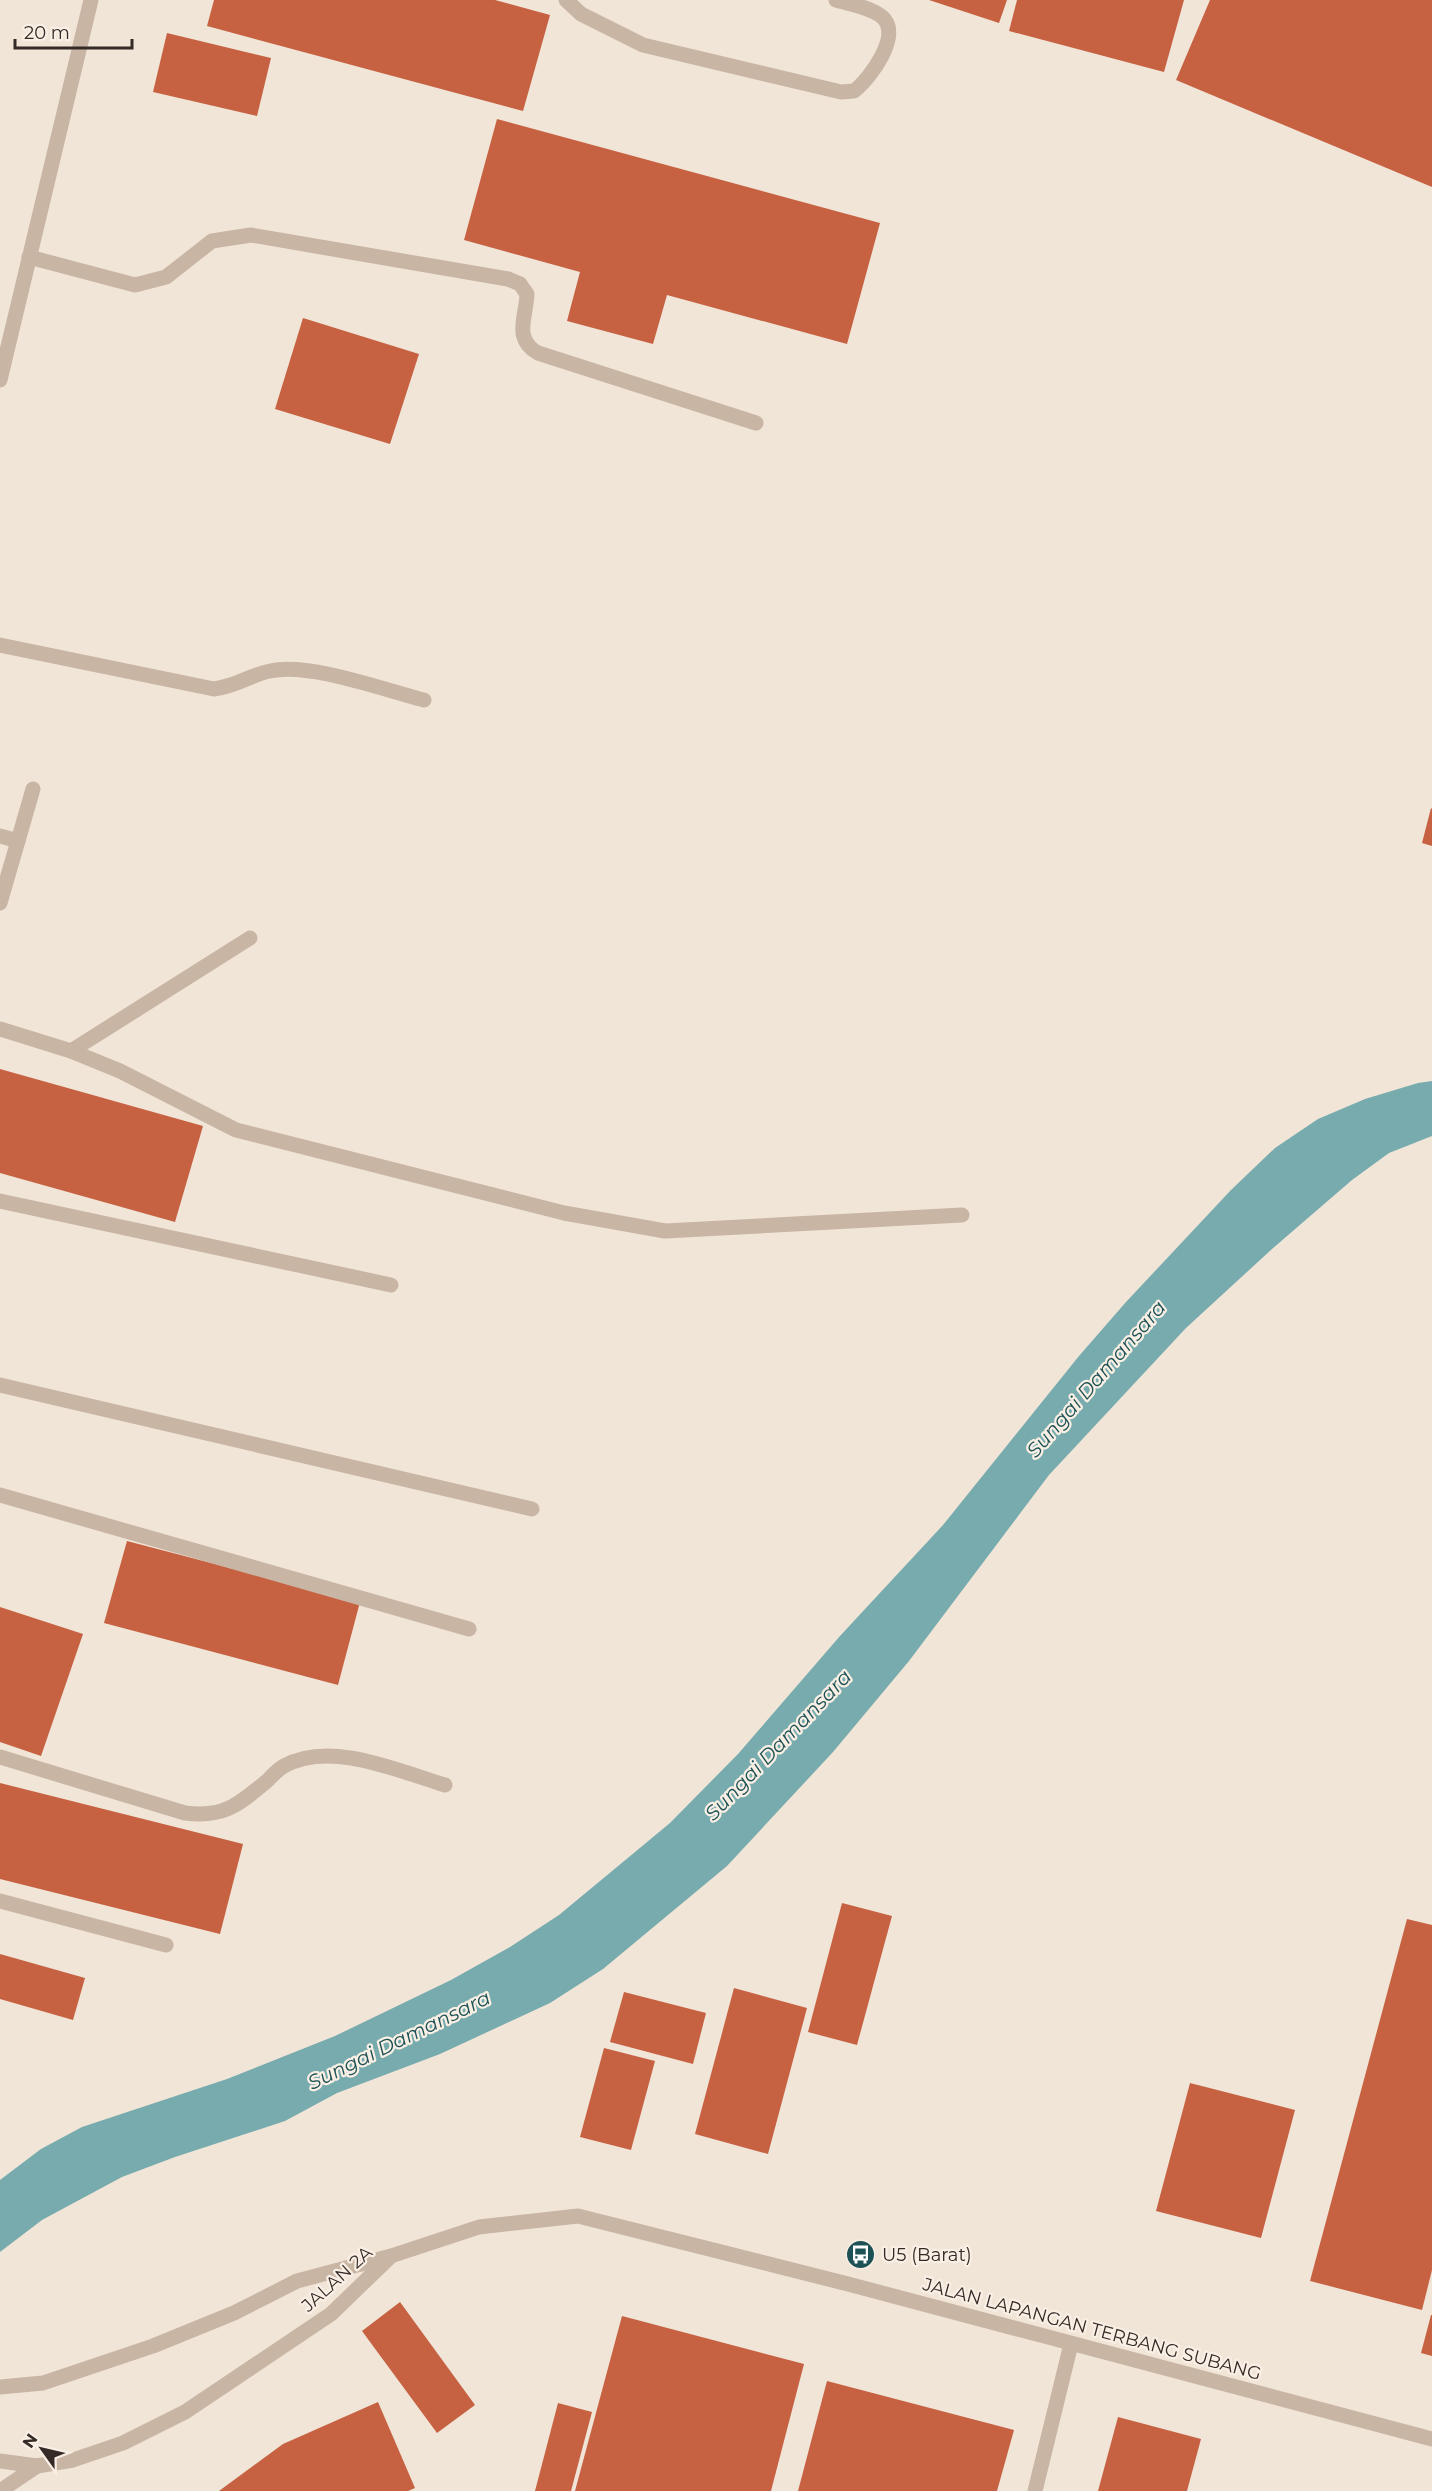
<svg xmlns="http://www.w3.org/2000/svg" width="1432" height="2491" font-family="Montserrat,sans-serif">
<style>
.water{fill:#77abae}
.building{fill:#c66141}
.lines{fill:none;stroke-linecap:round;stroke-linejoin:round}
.service{stroke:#c8b5a4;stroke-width:15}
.minor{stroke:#c8b5a4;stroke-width:15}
.tertiary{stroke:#c8b5a4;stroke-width:15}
.labels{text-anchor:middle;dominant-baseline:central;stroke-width:4.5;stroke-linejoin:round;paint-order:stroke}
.poi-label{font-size:18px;fill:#342a26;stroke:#f9efe4;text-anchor:start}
.street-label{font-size:18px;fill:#342a26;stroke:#f9efe4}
.water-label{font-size:20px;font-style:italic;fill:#1c5155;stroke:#f9efe4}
</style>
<rect width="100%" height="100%" fill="#f1e5d8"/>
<path class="water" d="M 1432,1081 L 1432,1136 L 1389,1153 L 1352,1180 L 1272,1249 L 1186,1328 L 1049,1475 L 909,1661 L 833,1752 L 727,1866 L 603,1969 L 550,2003 L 440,2054 L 337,2093 L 285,2121 L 175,2157 L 122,2177 L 42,2220 L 0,2252 L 0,2180 L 41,2149 L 82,2127 L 227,2079 L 335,2036 L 451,1980 L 510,1947 L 559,1915 L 670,1823 L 738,1754 L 840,1636 L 943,1525 L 1079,1356 L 1126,1302 L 1231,1190 L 1275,1148 L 1318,1119 L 1365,1099 L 1418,1083 Z"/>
<g class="building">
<path d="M 214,0 L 495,0 L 550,15 L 523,111 L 207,26 Z"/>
<path d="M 929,0 L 1007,0 L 999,23 Z"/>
<path d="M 1017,0 L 1184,0 L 1164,72 L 1009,31 Z"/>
<path d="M 1210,0 L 1432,0 L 1432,187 L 1176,80 Z"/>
<path d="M 167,33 L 271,58 L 257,116 L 153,92 Z"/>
<path d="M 497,119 L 880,223 L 847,344 L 667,295 L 653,344 L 567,321 L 580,272 L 464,240 Z"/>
<path d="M 303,318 L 419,354 L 390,444 L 275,409 Z"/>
<path d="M 1431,808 L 1432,809 L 1432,846 L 1422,843 Z"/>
<path d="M 0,1069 L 203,1126 L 175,1222 L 0,1173 Z"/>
<path d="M 127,1541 L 360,1602 L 338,1685 L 104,1623 Z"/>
<path d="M 0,1607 L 83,1634 L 41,1756 L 0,1742 Z"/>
<path d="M 0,1783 L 243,1844 L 220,1934 L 0,1879 Z"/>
<path d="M 842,1903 L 892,1916 L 857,2045 L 808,2032 Z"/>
<path d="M 1407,1919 L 1432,1925 L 1432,2270 L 1422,2310 L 1310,2281 Z"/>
<path d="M 0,1954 L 85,1978 L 73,2020 L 0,1999 Z"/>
<path d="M 734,1988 L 807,2008 L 768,2154 L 695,2134 Z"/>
<path d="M 624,1992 L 706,2013 L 693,2064 L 610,2042 Z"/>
<path d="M 604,2048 L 655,2061 L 631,2150 L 580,2137 Z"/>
<path d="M 1190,2083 L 1295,2110 L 1261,2238 L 1156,2211 Z"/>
<path d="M 400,2302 L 475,2405 L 437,2433 L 362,2331 Z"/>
<path d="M 1431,2315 L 1432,2315 L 1432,2356 L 1421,2353 Z"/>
<path d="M 622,2316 L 804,2364 L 771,2491 L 575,2491 Z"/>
<path d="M 827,2381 L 1014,2430 L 997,2491 L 798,2491 Z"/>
<path d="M 378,2402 L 415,2488 L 408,2491 L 219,2491 L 283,2444 Z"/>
<path d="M 558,2403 L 592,2412 L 571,2491 L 535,2491 Z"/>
<path d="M 1118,2417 L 1201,2439 L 1187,2491 L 1098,2491 Z"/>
</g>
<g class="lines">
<g class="service">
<path d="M 566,0 L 581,14 L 643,45 L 841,92 L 854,91 C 870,79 904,33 881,16 C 869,7 850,4 836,0"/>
<path d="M 29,257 L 135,285 L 166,277 L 212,241 L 251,235 L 508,279 L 520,284 L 527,294 C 526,318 513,339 538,353 L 756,423"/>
<path d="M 0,645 L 214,689 C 237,686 250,675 270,671 C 309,662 384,690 424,700"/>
<path d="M 0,836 L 18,841"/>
<path d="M 0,903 L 33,789"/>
<path d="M 0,1029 L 71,1051 L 120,1071 L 236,1130 L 564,1213 L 665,1231 L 962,1215"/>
<path d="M 71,1051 L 250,938"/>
<path d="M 0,1201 L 391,1285"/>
<path d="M 0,1385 L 532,1509"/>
<path d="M 0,1495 L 469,1629"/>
<path d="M 0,1757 L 185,1813 C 224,1818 238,1805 267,1781 C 272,1776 278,1769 284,1766 C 331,1740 398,1771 445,1785"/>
<path d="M 0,1901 L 166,1945"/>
<path d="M 1035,2491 L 1071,2344"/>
</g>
<path class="minor" d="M 0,2491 L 37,2466"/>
<g class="tertiary">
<path d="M 0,380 L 91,0"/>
<path d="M 0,2387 L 43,2383 L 153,2346 L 234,2313 L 297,2281 L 391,2256 L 479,2227 L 578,2216 L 848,2284 L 1432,2439"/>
<path d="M 0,2461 L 37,2466 L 73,2460 L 123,2443 L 185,2412 L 331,2314 L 389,2258"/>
</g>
</g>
<defs>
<symbol id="bus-disc" viewBox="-11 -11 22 22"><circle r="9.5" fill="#1c5155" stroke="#f9efe4"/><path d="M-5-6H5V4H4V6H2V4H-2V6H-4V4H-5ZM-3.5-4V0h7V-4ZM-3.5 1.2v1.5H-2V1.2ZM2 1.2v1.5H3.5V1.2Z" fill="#fff"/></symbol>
</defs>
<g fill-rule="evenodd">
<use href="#bus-disc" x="844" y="2238" width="33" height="33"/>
</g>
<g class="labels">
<g class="poi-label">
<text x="882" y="2255">U5 (Barat)</text>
</g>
<g class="street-label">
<text transform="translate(337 2279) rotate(-42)">JALAN 2A</text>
<text transform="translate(1092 2329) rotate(15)">JALAN LAPANGAN TERBANG SUBANG</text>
</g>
<g class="water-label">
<text transform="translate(1096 1379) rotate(-49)">Sungai Damansara</text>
<text transform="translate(778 1745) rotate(-46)">Sungai Damansara</text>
<text transform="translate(399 2040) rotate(-26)">Sungai Damansara</text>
</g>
</g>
<g transform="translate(42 2449) rotate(304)" stroke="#f9efe4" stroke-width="4.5" paint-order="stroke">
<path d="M0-4.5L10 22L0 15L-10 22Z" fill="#342a26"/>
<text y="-9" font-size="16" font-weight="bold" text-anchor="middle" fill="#342a26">N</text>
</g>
<path d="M15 39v9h117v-9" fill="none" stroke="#342a26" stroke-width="3"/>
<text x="24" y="39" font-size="18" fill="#342a26" stroke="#f9efe4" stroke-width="4.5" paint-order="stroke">20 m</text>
</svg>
